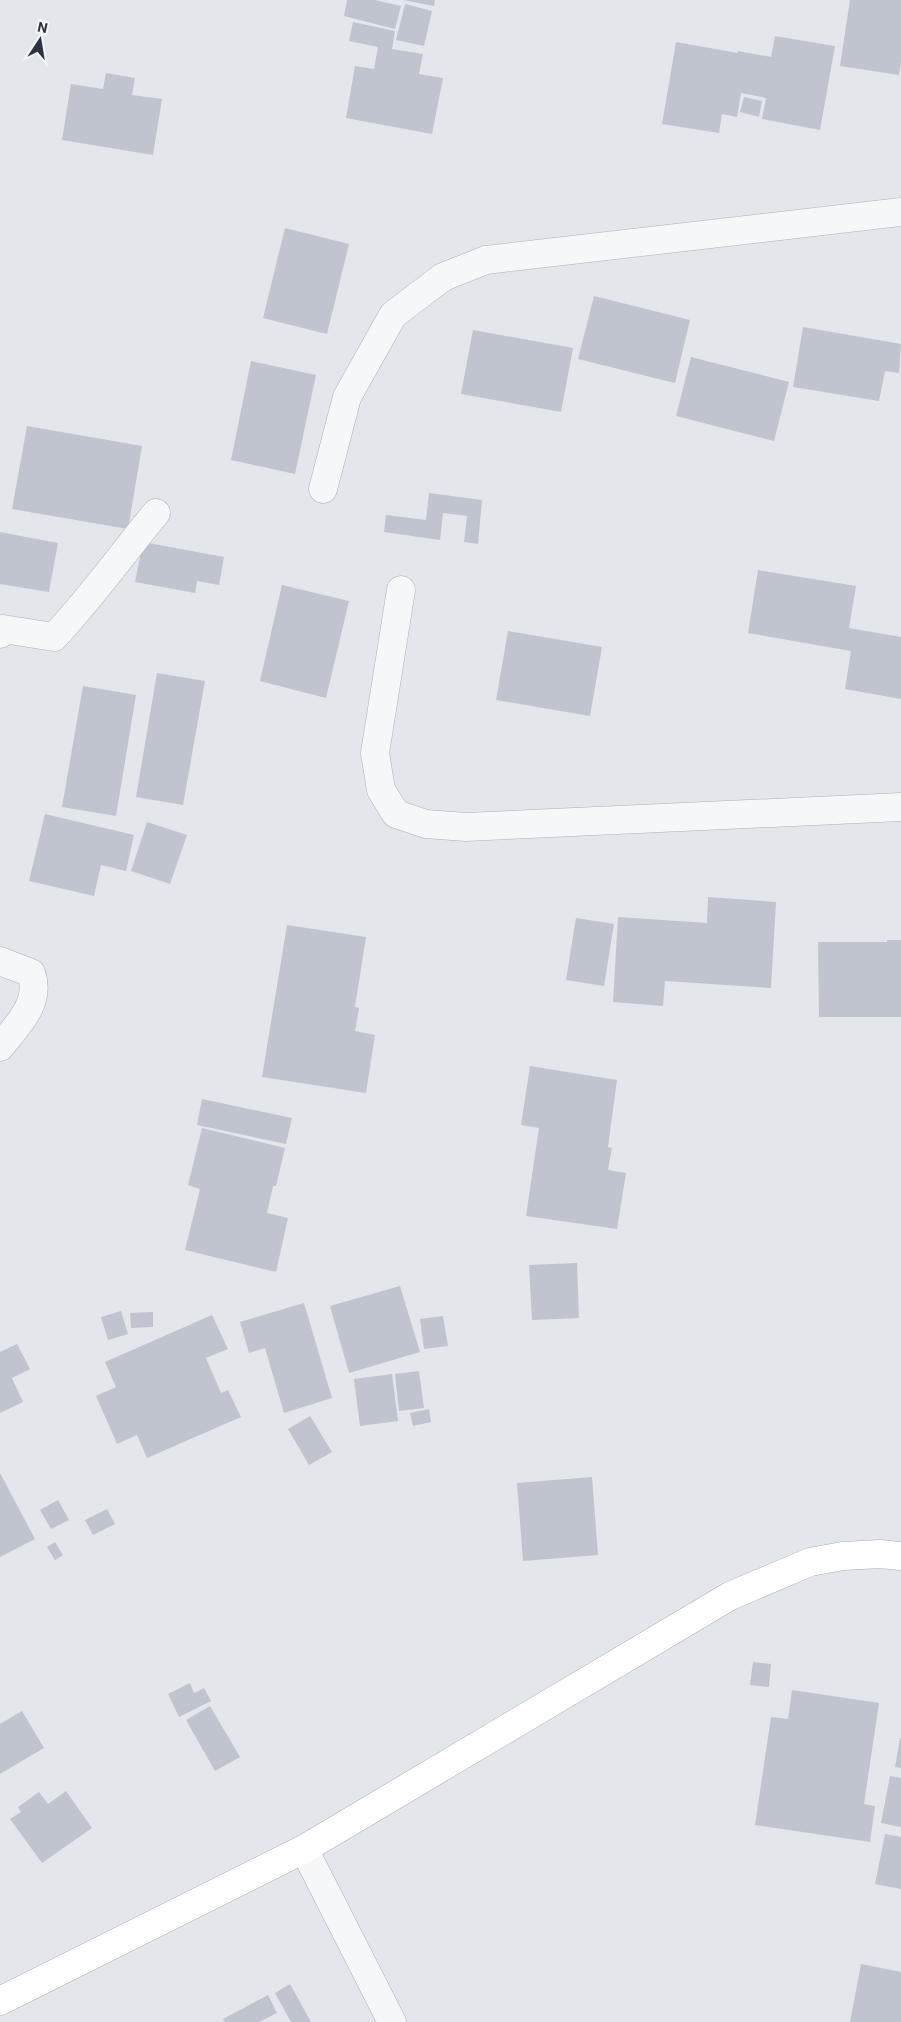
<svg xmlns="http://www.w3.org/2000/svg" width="901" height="2022" font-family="Roboto,sans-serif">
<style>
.building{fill:#c0c4ce}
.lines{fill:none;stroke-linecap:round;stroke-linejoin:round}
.street-casing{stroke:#acb0b9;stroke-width:29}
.secondary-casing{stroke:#acb0b9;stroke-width:29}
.street{stroke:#f6f7f9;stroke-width:28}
.secondary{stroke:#fff;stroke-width:28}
</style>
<rect width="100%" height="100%" fill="#e3e6eb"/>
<g class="building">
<path d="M 347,0 L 375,0 L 401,6 L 395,29 L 344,16 Z"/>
<path d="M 403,0 L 435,0 L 434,6 Z"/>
<path d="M 850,0 L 901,0 L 901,62 L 899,75 L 840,66 Z"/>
<path d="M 405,4 L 432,11 L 424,46 L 396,40 Z"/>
<path d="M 353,22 L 395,31 L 392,49 L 423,54 L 419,74 L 443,78 L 432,134 L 346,118 L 355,66 L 374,69 L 378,47 L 349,41 Z"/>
<path d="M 775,36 L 835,46 L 820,130 L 762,119 L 766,98 L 741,93 L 737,117 L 722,114 L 719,133 L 662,124 L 676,42 L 738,53 L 738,51 L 771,57 Z"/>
<path d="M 106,73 L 135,78 L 132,95 L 162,99 L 153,155 L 62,140 L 71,84 L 103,89 Z"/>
<path d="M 744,97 L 762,101 L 759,117 L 740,112 Z"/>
<path d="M 285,228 L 349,244 L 327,334 L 263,318 Z"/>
<path d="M 594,296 L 690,320 L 675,383 L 578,359 Z"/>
<path d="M 803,327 L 901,344 L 899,373 L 885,371 L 879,401 L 793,387 Z"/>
<path d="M 473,330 L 573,348 L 561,412 L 461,394 Z"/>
<path d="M 691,357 L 789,382 L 774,441 L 676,416 Z"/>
<path d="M 251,361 L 316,375 L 295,474 L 231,460 Z"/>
<path d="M 27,426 L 142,446 L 128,529 L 12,509 Z"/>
<path d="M 429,493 L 482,500 L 478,544 L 464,542 L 467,516 L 443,513 L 440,540 L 384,532 L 386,515 L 426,520 Z"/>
<path d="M 0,532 L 58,543 L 49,592 L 0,584 Z"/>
<path d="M 143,542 L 224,557 L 219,585 L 197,581 L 195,593 L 135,582 Z"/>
<path d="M 758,570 L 856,586 L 849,628 L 901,637 L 901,699 L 845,689 L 851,651 L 748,633 Z"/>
<path d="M 282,585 L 349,601 L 326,698 L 260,681 Z"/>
<path d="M 508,631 L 602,647 L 590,716 L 496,700 Z"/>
<path d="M 157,673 L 205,681 L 183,805 L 136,797 Z"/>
<path d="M 83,686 L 136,695 L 116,816 L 62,807 Z"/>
<path d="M 45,814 L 134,835 L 126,871 L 101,865 L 94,896 L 29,881 Z"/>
<path d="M 147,822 L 187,835 L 170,884 L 131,871 Z"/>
<path d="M 708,897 L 776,902 L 771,988 L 665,981 L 663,1006 L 613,1002 L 618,917 L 707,923 Z"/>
<path d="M 576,918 L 614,924 L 604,986 L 566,980 Z"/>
<path d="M 287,925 L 366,937 L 355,1007 L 359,1008 L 355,1031 L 375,1035 L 366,1093 L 262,1077 Z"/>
<path d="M 887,940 L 901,940 L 901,1017 L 819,1017 L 818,942 L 887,942 Z"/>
<path d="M 530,1066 L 617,1080 L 608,1147 L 612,1148 L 608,1170 L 626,1173 L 617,1229 L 526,1216 L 539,1128 L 521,1125 Z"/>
<path d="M 202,1099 L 292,1118 L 286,1144 L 197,1125 Z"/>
<path d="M 202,1128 L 285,1148 L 276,1186 L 273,1186 L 267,1213 L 288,1218 L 276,1272 L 185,1250 L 200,1189 L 188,1185 Z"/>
<path d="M 577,1263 L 579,1318 L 532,1320 L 529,1265 Z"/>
<path d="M 400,1286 L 420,1352 L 349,1373 L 330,1306 Z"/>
<path d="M 304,1303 L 332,1398 L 284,1413 L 265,1348 L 249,1353 L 240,1322 Z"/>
<path d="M 121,1311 L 128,1334 L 108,1340 L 101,1317 Z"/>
<path d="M 153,1312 L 153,1327 L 131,1328 L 130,1313 Z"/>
<path d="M 212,1315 L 228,1349 L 206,1358 L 221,1393 L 228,1390 L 241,1417 L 147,1458 L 137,1435 L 117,1444 L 96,1396 L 116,1387 L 105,1362 Z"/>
<path d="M 443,1316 L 448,1346 L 424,1349 L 420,1319 Z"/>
<path d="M 17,1344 L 30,1369 L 12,1378 L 23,1402 L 0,1413 L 0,1352 Z"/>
<path d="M 419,1371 L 424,1408 L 399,1411 L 395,1374 Z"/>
<path d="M 392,1374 L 398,1421 L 360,1426 L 354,1379 Z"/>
<path d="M 429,1409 L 431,1422 L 413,1426 L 410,1413 Z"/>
<path d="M 310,1416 L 332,1452 L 309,1465 L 288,1429 Z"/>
<path d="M 0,1473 L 35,1539 L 0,1557 Z"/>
<path d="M 592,1477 L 598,1555 L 523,1561 L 517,1483 Z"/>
<path d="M 58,1500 L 69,1520 L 51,1529 L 40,1510 Z"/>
<path d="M 107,1509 L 115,1524 L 93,1535 L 85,1520 Z"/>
<path d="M 55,1542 L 63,1555 L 55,1560 L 47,1547 Z"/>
<path d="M 753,1662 L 771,1664 L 769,1687 L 750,1685 Z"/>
<path d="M 190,1683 L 194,1693 L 204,1688 L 211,1701 L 179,1717 L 168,1694 Z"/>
<path d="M 792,1690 L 879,1703 L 864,1804 L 875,1806 L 870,1842 L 755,1825 L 771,1717 L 788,1719 Z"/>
<path d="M 210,1706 L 240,1757 L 215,1771 L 186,1720 Z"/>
<path d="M 22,1711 L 44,1748 L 0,1774 L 0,1724 Z"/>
<path d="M 900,1738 L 901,1738 L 901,1768 L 895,1767 Z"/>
<path d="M 890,1776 L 901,1778 L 901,1827 L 881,1823 Z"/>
<path d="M 66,1791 L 92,1828 L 42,1863 L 10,1819 L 21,1812 L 18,1807 L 39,1792 L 48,1804 Z"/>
<path d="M 885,1834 L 901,1837 L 901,1889 L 875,1884 Z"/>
<path d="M 861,1964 L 901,1972 L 901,2022 L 850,2022 Z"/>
<path d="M 290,1984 L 311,2022 L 291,2022 L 275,1993 Z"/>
<path d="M 268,1995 L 277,2013 L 259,2022 L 225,2022 L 223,2019 Z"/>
</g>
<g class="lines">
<defs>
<g id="street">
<path d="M 323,489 L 347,397 L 393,315 L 443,277 L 486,260 L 901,212"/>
<path d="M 401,590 L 375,753 L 381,790 L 396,814 L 426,824 L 466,827 L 901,807"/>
<path d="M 0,634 L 3,629 L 54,637 C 91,598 122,554 156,513"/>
<path d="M 0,961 L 31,973 C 42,1002 17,1026 0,1047"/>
<path d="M 304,1849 L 392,2022"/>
</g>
<path id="secondary" d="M 0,2001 L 304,1849 L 730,1596 L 810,1562 L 843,1556 L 880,1554 L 901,1556"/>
</defs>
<use href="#street" class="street-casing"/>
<use href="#secondary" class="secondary-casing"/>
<use href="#street" class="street"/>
<use href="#secondary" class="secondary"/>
</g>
<g transform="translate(40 40) rotate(12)" stroke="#f3f5f8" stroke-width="4" paint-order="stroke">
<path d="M0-4L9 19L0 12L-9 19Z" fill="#2b3243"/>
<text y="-8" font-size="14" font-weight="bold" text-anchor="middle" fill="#2b3243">N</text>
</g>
</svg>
